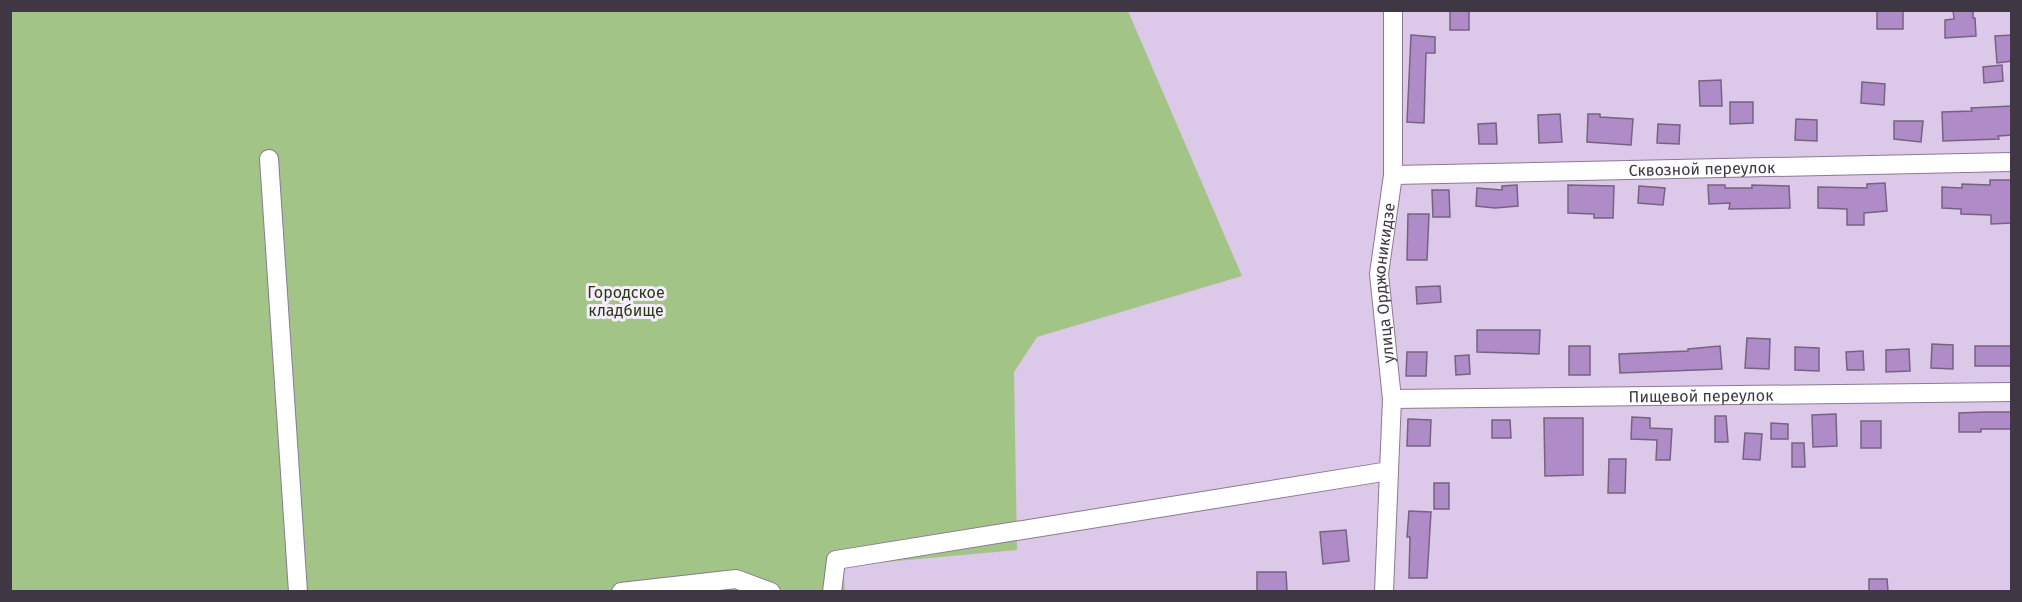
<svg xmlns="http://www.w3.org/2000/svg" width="2022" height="602" font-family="'Fira Sans',sans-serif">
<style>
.green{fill:#a3c487}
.building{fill:#af8cc7;stroke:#756381;stroke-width:1.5}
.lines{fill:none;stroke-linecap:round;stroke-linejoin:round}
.minor-casing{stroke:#8b7998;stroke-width:20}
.minor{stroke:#fff;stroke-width:18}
.labels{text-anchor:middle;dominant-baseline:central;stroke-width:6;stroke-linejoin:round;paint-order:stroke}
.street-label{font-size:16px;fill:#3f3744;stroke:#f7edfe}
.park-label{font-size:16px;fill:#273c10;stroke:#f7edfe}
</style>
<rect width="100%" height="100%" fill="#dcc8e9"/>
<path class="green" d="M 10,11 L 1128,11 L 1242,276 L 1037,337 L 1014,372 L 1017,550 L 843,566 L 845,592 L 11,591 Z"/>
<g class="building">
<rect x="1450" y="10" width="19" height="20"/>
<rect x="1877" y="10" width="26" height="19"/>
<path d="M 1953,10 L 1973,10 L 1973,18 L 1975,18 L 1976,36 L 1945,38 L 1945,20 L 1954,19 Z"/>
<path d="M 1411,35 L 1435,37 L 1435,53 L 1426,53 L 1424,123 L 1407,122 Z"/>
<path d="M 2012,35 L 2012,61 L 1997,63 L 1995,36 Z"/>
<path d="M 2002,65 L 2003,81 L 1984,83 L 1983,67 Z"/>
<path d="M 1721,80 L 1722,106 L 1700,106 L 1699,81 Z"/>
<path d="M 1862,82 L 1885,84 L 1884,105 L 1861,103 Z"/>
<path d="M 1730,102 L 1753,102 L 1753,123 L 1730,124 Z"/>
<path d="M 2012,106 L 2012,135 L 1998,136 L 1999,139 L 1943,141 L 1942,112 L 1972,111 L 1971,108 Z"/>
<path d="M 1560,114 L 1562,142 L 1539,143 L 1538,115 Z"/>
<path d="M 1588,114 L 1600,114 L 1600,117 L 1633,119 L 1631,145 L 1587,142 Z"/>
<path d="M 1796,119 L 1817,120 L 1817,141 L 1795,140 Z"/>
<path d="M 1894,121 L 1923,121 L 1921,142 L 1894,139 Z"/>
<path d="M 1496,123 L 1497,144 L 1479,144 L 1478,124 Z"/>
<path d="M 1658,124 L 1680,125 L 1679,144 L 1657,143 Z"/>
<path d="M 1990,180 L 2012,180 L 2012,223 L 1991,224 L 1991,215 L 1961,214 L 1961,209 L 1942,208 L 1942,187 L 1962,188 L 1962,184 L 1990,185 Z"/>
<path d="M 1885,183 L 1887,211 L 1864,213 L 1864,225 L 1847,225 L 1847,209 L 1818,208 L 1818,187 L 1867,188 L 1867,184 Z"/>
<path d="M 1517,185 L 1518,206 L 1495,208 L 1476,206 L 1477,188 L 1502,190 L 1502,186 Z"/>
<path d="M 1568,185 L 1614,186 L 1613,218 L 1594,218 L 1594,214 L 1568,213 Z"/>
<path d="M 1708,185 L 1725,185 L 1725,188 L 1752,188 L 1752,185 L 1789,186 L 1790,208 L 1729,209 L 1730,203 L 1709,204 Z"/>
<path d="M 1639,186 L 1665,188 L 1663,205 L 1638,203 Z"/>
<path d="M 1432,190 L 1449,190 L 1450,217 L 1433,217 Z"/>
<path d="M 1408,214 L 1429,214 L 1427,260 L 1407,260 Z"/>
<path d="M 1440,286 L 1441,302 L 1417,304 L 1416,287 Z"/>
<path d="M 1477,330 L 1540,330 L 1539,354 L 1477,352 Z"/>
<path d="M 1747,338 L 1770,339 L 1769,369 L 1745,368 Z"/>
<path d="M 1932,344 L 1953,345 L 1953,369 L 1931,368 Z"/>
<rect x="1569" y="346" width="21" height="29"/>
<path d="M 1720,346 L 1722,369 L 1620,373 L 1619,354 L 1688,351 L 1688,349 Z"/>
<rect x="1975" y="346" width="37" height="20"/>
<path d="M 1795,347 L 1819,348 L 1819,371 L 1795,370 Z"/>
<path d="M 1909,349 L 1910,371 L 1886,372 L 1886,350 Z"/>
<path d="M 1863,351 L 1864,370 L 1847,370 L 1846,352 Z"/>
<path d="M 1407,352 L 1427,352 L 1426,376 L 1406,376 Z"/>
<path d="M 1469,355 L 1470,374 L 1456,375 L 1455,356 Z"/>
<path d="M 1985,412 L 2012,412 L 2012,429 L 1981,429 L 1981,432 L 1959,432 L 1959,413 Z"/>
<path d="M 1836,414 L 1837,446 L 1813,447 L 1812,415 Z"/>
<path d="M 1715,416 L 1726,416 L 1728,442 L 1715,442 Z"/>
<path d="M 1632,417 L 1650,418 L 1650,428 L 1672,429 L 1670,460 L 1656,460 L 1657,440 L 1631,439 Z"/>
<path d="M 1544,418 L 1583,418 L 1583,475 L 1545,476 Z"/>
<path d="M 1408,419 L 1431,420 L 1430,446 L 1407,446 Z"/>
<path d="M 1492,420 L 1510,420 L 1511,438 L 1492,438 Z"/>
<rect x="1861" y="421" width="20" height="27"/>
<path d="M 1771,423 L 1788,424 L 1788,439 L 1771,439 Z"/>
<path d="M 1745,433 L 1762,434 L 1760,460 L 1743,459 Z"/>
<path d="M 1792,443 L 1804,443 L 1805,467 L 1792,467 Z"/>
<path d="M 1609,459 L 1626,459 L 1625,493 L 1608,493 Z"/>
<rect x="1434" y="483" width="15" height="26"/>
<path d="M 1409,511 L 1431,512 L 1427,578 L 1409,578 L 1410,537 L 1407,537 Z"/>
<path d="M 1346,530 L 1349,561 L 1323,564 L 1320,532 Z"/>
<path d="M 1257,572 L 1286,572 L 1287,591 L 1257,591 Z"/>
<path d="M 1869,579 L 1887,579 L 1888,591 L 1869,591 Z"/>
</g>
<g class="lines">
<defs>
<g id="minor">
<path d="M 269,159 L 298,592"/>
<path id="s1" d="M 1393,175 L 2012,162"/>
<path id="s2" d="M 1392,399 L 2012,392"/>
<path d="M 621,592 L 736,579 L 771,592"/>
<path d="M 832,592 L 836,560 L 1389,471"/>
<path id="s3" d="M 1384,592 L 1392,399 L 1379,274 L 1393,175 L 1393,10"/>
</g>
</defs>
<use href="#minor" class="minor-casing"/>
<use href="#minor" class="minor"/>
</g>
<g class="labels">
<g class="street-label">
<text stroke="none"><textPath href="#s1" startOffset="309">Сквозной переулок</textPath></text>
<text stroke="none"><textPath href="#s3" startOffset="310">улица Орджоникидзе</textPath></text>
<text stroke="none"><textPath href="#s2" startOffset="309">Пищевой переулок</textPath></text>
</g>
<g class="park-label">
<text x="626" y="292">Городское<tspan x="626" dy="18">кладбище</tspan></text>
</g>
</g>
<rect width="2022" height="602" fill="none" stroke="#3f3744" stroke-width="24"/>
</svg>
